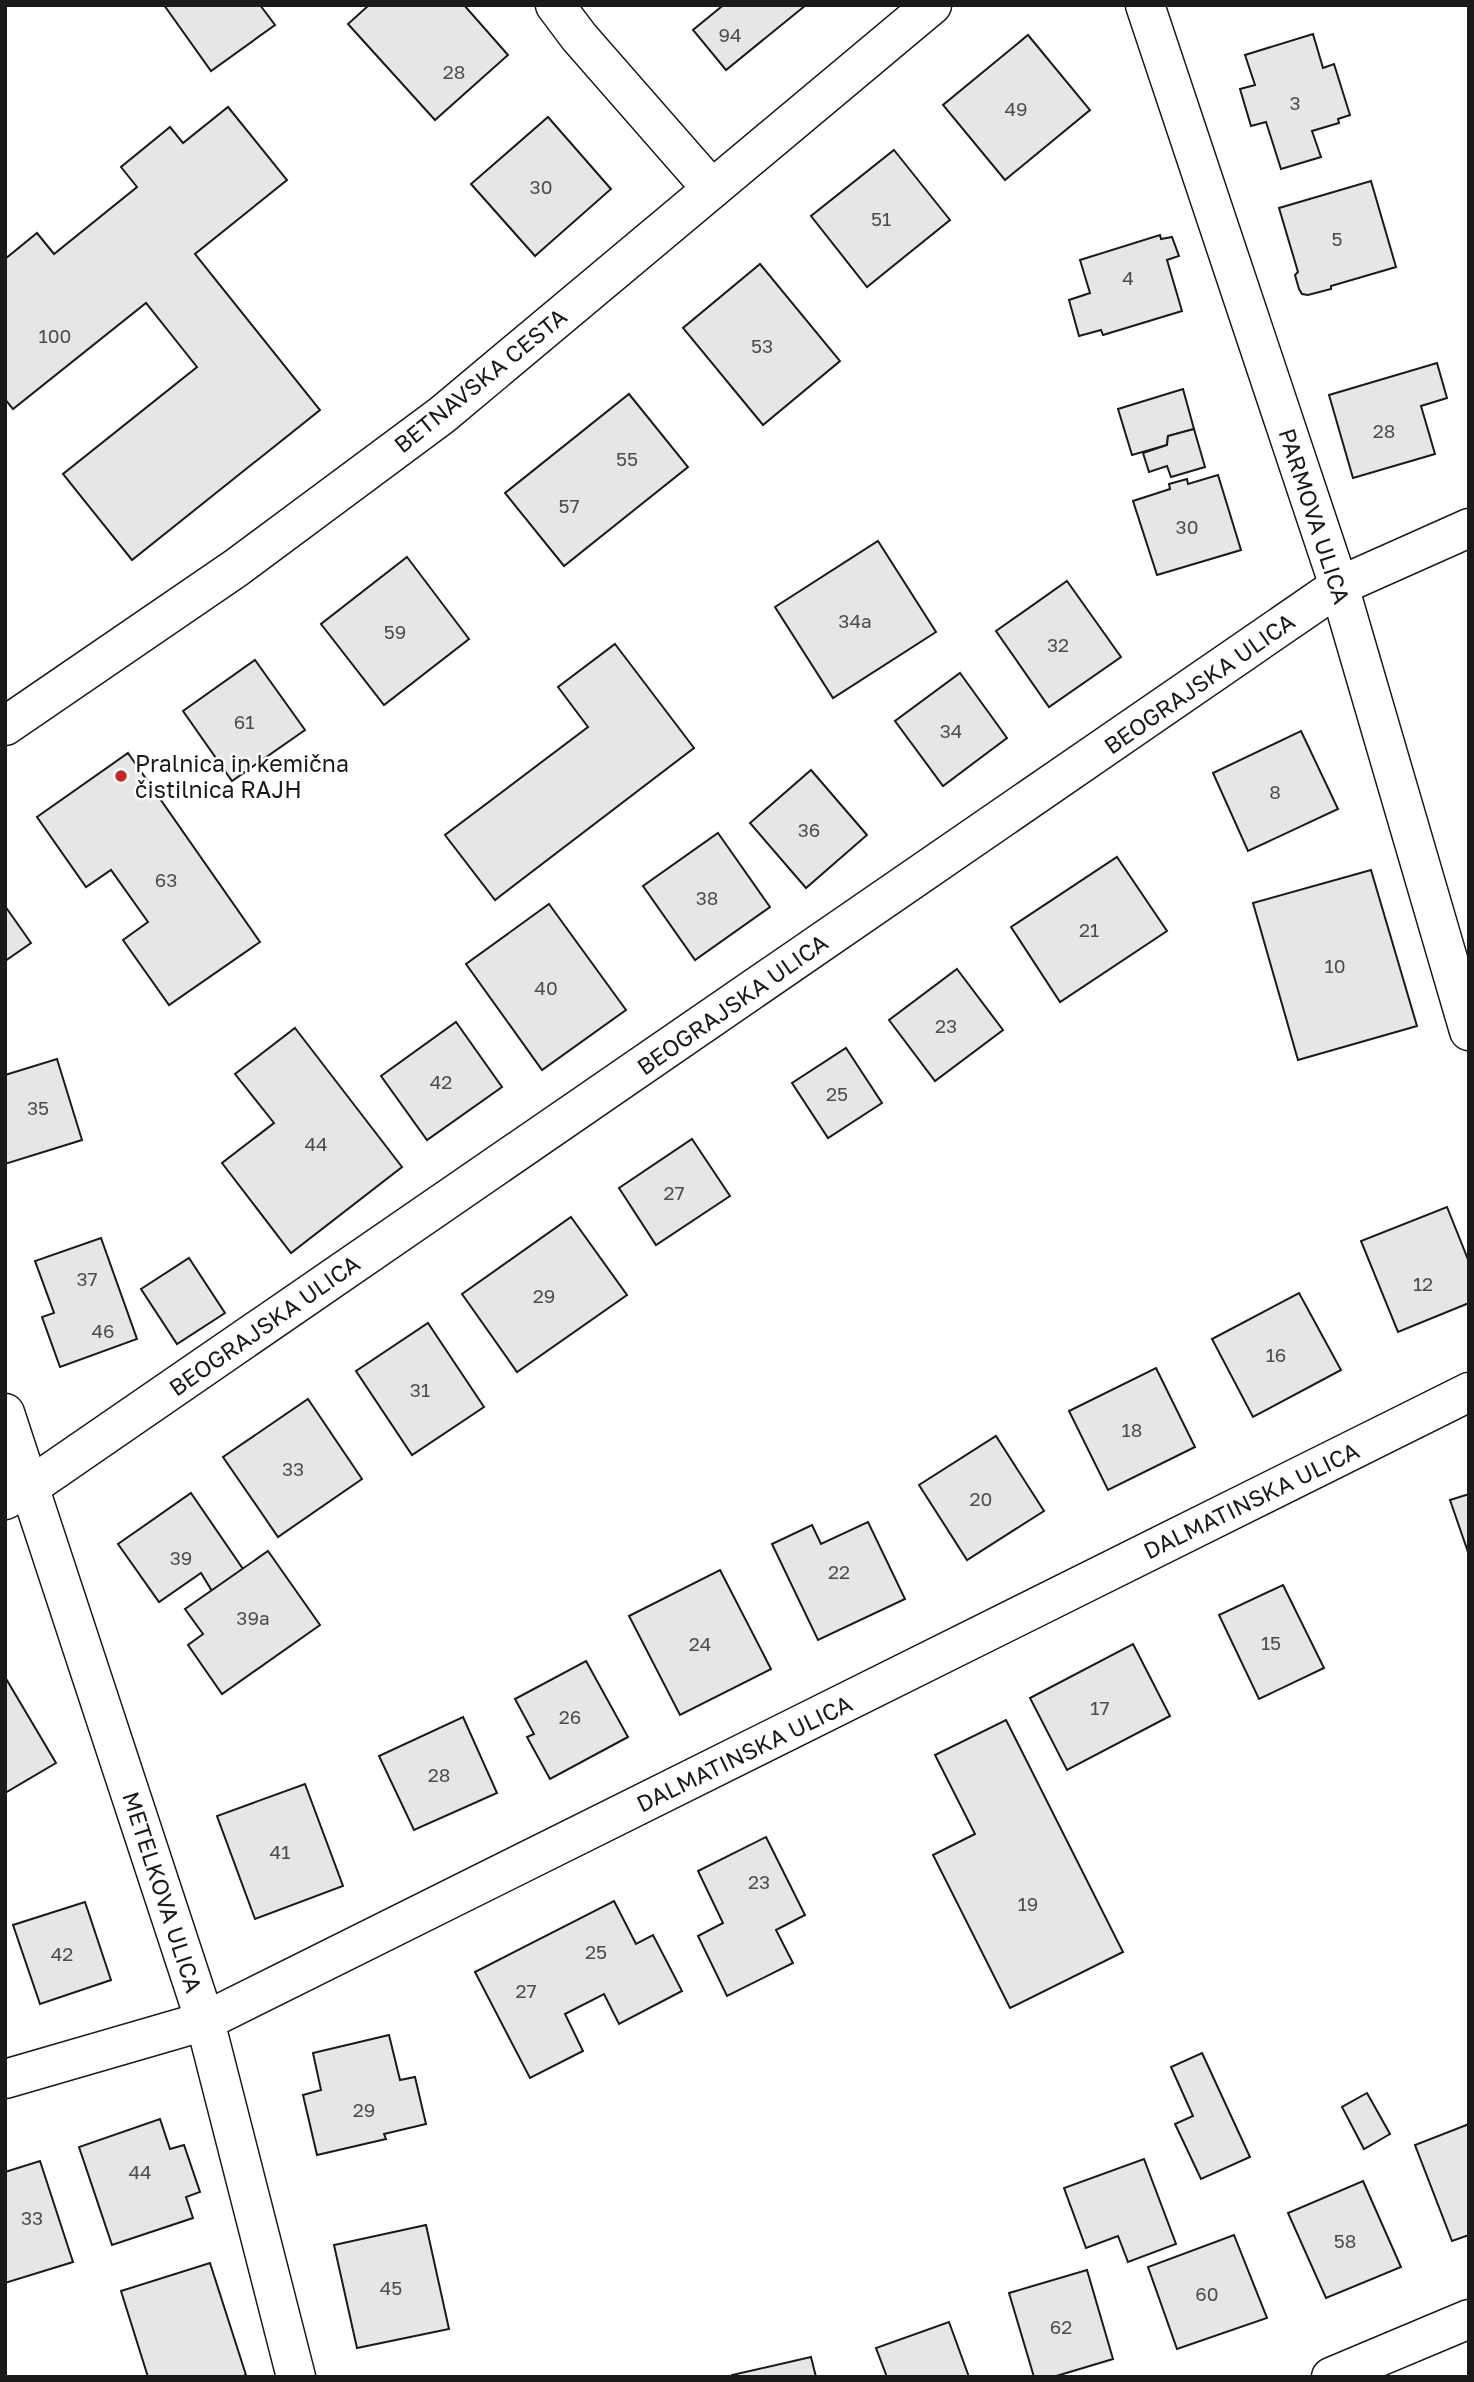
<svg xmlns="http://www.w3.org/2000/svg" width="1474" height="2382" font-family="'Golos Text',sans-serif">
<style>
.building{fill:#e6e6e6;stroke:#1a1a1a;stroke-width:2}
.lines{fill:none;stroke-linecap:round;stroke-linejoin:round}
.minor-casing{stroke:#1a1a1a;stroke-width:41}
.tertiary-casing{stroke:#1a1a1a;stroke-width:41}
.minor{stroke:#fff;stroke-width:38}
.tertiary{stroke:#fff;stroke-width:38}
.poi-dot{fill:#c62828;stroke:#fff;stroke-width:2.5}
.labels{text-anchor:middle;dominant-baseline:central;stroke-width:5;stroke-linejoin:round;paint-order:stroke}
.number-label{font-size:19px;fill:#4d4d4d}
.street-label{font-size:23px;fill:#1a1a1a;stroke:#fff}
.poi-label{font-size:23px;fill:#1a1a1a;stroke:#fff;text-anchor:start}
</style>
<rect width="100%" height="100%" fill="#fff"/>
<g class="building">
<path d="M 164,5 L 260,5 L 275,25 L 211,71 Z"/>
<path d="M 369,5 L 464,5 L 508,55 L 435,120 L 348,24 Z"/>
<path d="M 720,5 L 806,5 L 726,70 L 693,30 L 721,7 Z"/>
<path d="M 1313,34 L 1323,68 L 1334,64 L 1350,115 L 1338,119 L 1339,123 L 1312,131 L 1321,157 L 1281,169 L 1266,122 L 1251,126 L 1240,89 L 1255,85 L 1245,55 Z"/>
<path d="M 1028,35 L 1090,110 L 1005,180 L 943,105 Z"/>
<path d="M 228,107 L 287,180 L 195,254 L 320,410 L 132,560 L 63,474 L 197,367 L 146,303 L 13,409 L 5,399 L 5,259 L 37,233 L 54,254 L 137,187 L 121,167 L 170,127 L 183,143 Z"/>
<path d="M 548,117 L 611,189 L 535,256 L 471,184 Z"/>
<path d="M 894,150 L 950,220 L 867,287 L 811,216 Z"/>
<path d="M 1371,181 L 1396,267 L 1331,286 L 1331,289 L 1308,295 L 1302,294 L 1299,289 L 1295,275 L 1298,272 L 1279,208 Z"/>
<path d="M 1160,235 L 1161,239 L 1172,237 L 1179,256 L 1167,260 L 1182,311 L 1103,335 L 1101,330 L 1079,336 L 1069,300 L 1090,293 L 1080,260 Z"/>
<path d="M 760,264 L 840,361 L 763,425 L 683,328 Z"/>
<path d="M 1437,363 L 1447,398 L 1421,406 L 1435,454 L 1353,478 L 1329,395 Z"/>
<path d="M 1183,389 L 1194,429 L 1168,436 L 1167,445 L 1132,455 L 1118,409 Z"/>
<path d="M 629,394 L 688,467 L 564,566 L 505,493 Z"/>
<path d="M 1194,429 L 1205,467 L 1171,477 L 1167,466 L 1149,472 L 1143,453 L 1167,445 L 1168,436 Z"/>
<path d="M 1218,475 L 1241,550 L 1157,575 L 1133,501 L 1170,489 L 1169,484 L 1187,479 L 1188,484 Z"/>
<path d="M 878,541 L 936,632 L 833,698 L 775,607 Z"/>
<path d="M 407,557 L 469,639 L 384,705 L 321,624 Z"/>
<path d="M 1067,581 L 1121,657 L 1049,707 L 996,631 Z"/>
<path d="M 615,644 L 694,748 L 495,900 L 445,835 L 588,727 L 558,687 Z"/>
<path d="M 255,660 L 305,730 L 232,781 L 183,711 Z"/>
<path d="M 960,673 L 1007,738 L 943,786 L 895,721 Z"/>
<path d="M 1301,731 L 1338,809 L 1248,851 L 1213,773 Z"/>
<path d="M 128,753 L 260,942 L 169,1005 L 123,940 L 148,922 L 111,870 L 86,887 L 37,817 Z"/>
<path d="M 811,770 L 867,835 L 806,888 L 750,823 Z"/>
<path d="M 718,833 L 770,907 L 695,960 L 643,886 Z"/>
<path d="M 1117,857 L 1167,931 L 1060,1002 L 1011,927 Z"/>
<path d="M 1371,870 L 1417,1026 L 1298,1060 L 1253,903 Z"/>
<path d="M 549,904 L 626,1010 L 542,1070 L 466,964 Z"/>
<path d="M 5,906 L 31,943 L 5,961 Z"/>
<path d="M 957,969 L 1003,1030 L 935,1081 L 889,1020 Z"/>
<path d="M 456,1022 L 502,1087 L 427,1140 L 381,1076 Z"/>
<path d="M 295,1028 L 402,1167 L 291,1253 L 222,1163 L 274,1123 L 235,1074 Z"/>
<path d="M 846,1048 L 882,1103 L 828,1138 L 792,1083 Z"/>
<path d="M 57,1059 L 82,1140 L 5,1164 L 5,1075 Z"/>
<path d="M 692,1139 L 730,1196 L 656,1245 L 619,1188 Z"/>
<path d="M 1447,1207 L 1469,1262 L 1469,1303 L 1398,1332 L 1361,1241 Z"/>
<path d="M 571,1217 L 627,1295 L 517,1372 L 462,1294 Z"/>
<path d="M 101,1238 L 137,1339 L 60,1367 L 42,1317 L 54,1313 L 35,1261 Z"/>
<path d="M 189,1258 L 225,1313 L 177,1344 L 141,1289 Z"/>
<path d="M 1299,1293 L 1341,1370 L 1253,1417 L 1212,1339 Z"/>
<path d="M 428,1323 L 484,1407 L 412,1455 L 356,1371 Z"/>
<path d="M 1156,1368 L 1195,1447 L 1108,1490 L 1069,1411 Z"/>
<path d="M 308,1399 L 362,1479 L 278,1537 L 223,1457 Z"/>
<path d="M 996,1436 L 1044,1511 L 967,1560 L 919,1485 Z"/>
<path d="M 191,1493 L 243,1569 L 212,1591 L 201,1573 L 159,1602 L 118,1544 Z"/>
<path d="M 1469,1494 L 1469,1555 L 1450,1500 Z"/>
<path d="M 868,1522 L 905,1599 L 818,1640 L 772,1544 L 812,1525 L 821,1544 Z"/>
<path d="M 268,1551 L 320,1625 L 222,1694 L 188,1645 L 203,1634 L 185,1609 Z"/>
<path d="M 720,1570 L 771,1669 L 680,1715 L 629,1616 Z"/>
<path d="M 1283,1585 L 1324,1668 L 1259,1699 L 1219,1615 Z"/>
<path d="M 1133,1644 L 1170,1716 L 1067,1770 L 1030,1698 Z"/>
<path d="M 586,1661 L 628,1737 L 550,1779 L 527,1737 L 534,1734 L 515,1699 Z"/>
<path d="M 5,1677 L 56,1763 L 5,1793 Z"/>
<path d="M 463,1717 L 497,1793 L 414,1830 L 379,1756 Z"/>
<path d="M 1006,1720 L 1123,1952 L 1010,2008 L 933,1855 L 975,1834 L 935,1755 Z"/>
<path d="M 305,1784 L 343,1886 L 255,1919 L 217,1816 Z"/>
<path d="M 766,1837 L 805,1915 L 776,1930 L 793,1963 L 727,1996 L 698,1936 L 723,1923 L 698,1871 Z"/>
<path d="M 614,1901 L 636,1944 L 653,1935 L 682,1991 L 619,2024 L 604,1994 L 565,2014 L 583,2051 L 530,2078 L 475,1972 Z"/>
<path d="M 85,1902 L 111,1980 L 40,2004 L 13,1925 Z"/>
<path d="M 389,2035 L 400,2080 L 415,2077 L 426,2124 L 384,2134 L 386,2139 L 317,2155 L 303,2095 L 321,2090 L 313,2053 Z"/>
<path d="M 1202,2053 L 1250,2157 L 1201,2179 L 1175,2124 L 1193,2116 L 1171,2067 Z"/>
<path d="M 1367,2093 L 1390,2134 L 1364,2149 L 1342,2107 Z"/>
<path d="M 160,2119 L 170,2149 L 184,2145 L 200,2192 L 186,2197 L 193,2218 L 112,2245 L 79,2147 Z"/>
<path d="M 1469,2124 L 1469,2235 L 1452,2241 L 1415,2145 Z"/>
<path d="M 1144,2159 L 1176,2244 L 1128,2262 L 1118,2236 L 1086,2248 L 1064,2188 Z"/>
<path d="M 40,2161 L 73,2262 L 5,2283 L 5,2172 Z"/>
<path d="M 1363,2181 L 1401,2267 L 1326,2298 L 1288,2213 Z"/>
<path d="M 426,2225 L 449,2329 L 357,2348 L 334,2245 Z"/>
<path d="M 1234,2235 L 1267,2318 L 1177,2349 L 1148,2267 Z"/>
<path d="M 210,2263 L 246,2375 L 240,2377 L 148,2377 L 121,2291 Z"/>
<path d="M 1087,2270 L 1113,2359 L 1053,2377 L 1034,2377 L 1009,2293 Z"/>
<path d="M 949,2322 L 969,2377 L 887,2377 L 876,2348 Z"/>
<path d="M 811,2357 L 816,2377 L 732,2377 L 732,2375 Z"/>
</g>
<g class="lines">
<defs>
<g id="minor">
<path d="M 555,5 L 579,37 L 712,189"/>
<path d="M 1145,5 L 1339,586 L 1469,1031"/>
<path d="M 5,1413 L 205,2021 L 296,2377"/>
<path d="M 5,1500 L 31,1486 L 1339,586 L 1469,528"/>
<path d="M 5,2079 L 205,2021 L 1469,1392"/>
</g>
<g id="tertiary">
<path d="M 5,726 L 236,568 L 442,415 L 932,5"/>
<path d="M 1331,2377 L 1469,2319"/>
</g>
</defs>
<use href="#minor" class="minor-casing"/>
<use href="#tertiary" class="tertiary-casing"/>
<use href="#minor" class="minor"/>
<use href="#tertiary" class="tertiary"/>
</g>
<circle class="poi-dot" cx="121" cy="776" r="7"/>
<g class="labels">
<g class="number-label">
<text x="730" y="34">94</text>
<text x="454" y="71">28</text>
<text x="1295" y="102">3</text>
<text x="1016" y="108">49</text>
<text x="541" y="186">30</text>
<text x="881" y="218">51</text>
<text x="1337" y="238">5</text>
<text x="1128" y="277">4</text>
<text x="55" y="335">100</text>
<text x="762" y="345">53</text>
<text x="1384" y="430">28</text>
<text x="627" y="458">55</text>
<text x="569" y="505">57</text>
<text x="1187" y="526">30</text>
<text x="855" y="620">34a</text>
<text x="395" y="631">59</text>
<text x="1058" y="644">32</text>
<text x="244" y="721">61</text>
<text x="951" y="730">34</text>
<text x="1275" y="791">8</text>
<text x="809" y="829">36</text>
<text x="166" y="879">63</text>
<text x="707" y="897">38</text>
<text x="1089" y="929">21</text>
<text x="1335" y="965">10</text>
<text x="546" y="987">40</text>
<text x="946" y="1025">23</text>
<text x="441" y="1081">42</text>
<text x="837" y="1093">25</text>
<text x="38" y="1107">35</text>
<text x="316" y="1143">44</text>
<text x="674" y="1192">27</text>
<text x="87" y="1278">37</text>
<text x="1423" y="1283">12</text>
<text x="544" y="1295">29</text>
<text x="103" y="1330">46</text>
<text x="1276" y="1354">16</text>
<text x="420" y="1389">31</text>
<text x="1132" y="1429">18</text>
<text x="293" y="1468">33</text>
<text x="981" y="1498">20</text>
<text x="181" y="1557">39</text>
<text x="839" y="1571">22</text>
<text x="253" y="1617">39a</text>
<text x="1271" y="1642">15</text>
<text x="700" y="1643">24</text>
<text x="1100" y="1707">17</text>
<text x="570" y="1716">26</text>
<text x="439" y="1774">28</text>
<text x="280" y="1851">41</text>
<text x="759" y="1881">23</text>
<text x="1028" y="1903">19</text>
<text x="596" y="1951">25</text>
<text x="62" y="1953">42</text>
<text x="526" y="1990">27</text>
<text x="364" y="2109">29</text>
<text x="140" y="2171">44</text>
<text x="32" y="2217">33</text>
<text x="1345" y="2240">58</text>
<text x="391" y="2287">45</text>
<text x="1207" y="2293">60</text>
<text x="1061" y="2326">62</text>
</g>
<g class="street-label">
<text transform="translate(480 380) rotate(-39)">BETNAVSKA CESTA</text>
<text transform="translate(1315 516) rotate(72)">PARMOVA ULICA</text>
<text transform="translate(1199 683) rotate(-35)">BEOGRAJSKA ULICA</text>
<text transform="translate(732 1004) rotate(-35)">BEOGRAJSKA ULICA</text>
<text transform="translate(264 1325) rotate(-35)">BEOGRAJSKA ULICA</text>
<text transform="translate(1251 1500) rotate(-26)">DALMATINSKA ULICA</text>
<text transform="translate(744 1753) rotate(-26)">DALMATINSKA ULICA</text>
<text transform="translate(163 1892) rotate(72)">METELKOVA ULICA</text>
</g>
<g class="poi-label">
<text x="135" y="763">Pralnica in kemična<tspan x="135" dy="26">čistilnica RAJH</tspan></text>
</g>
</g>
<rect width="1474" height="2382" fill="none" stroke="#1a1a1a" stroke-width="14"/>
</svg>
